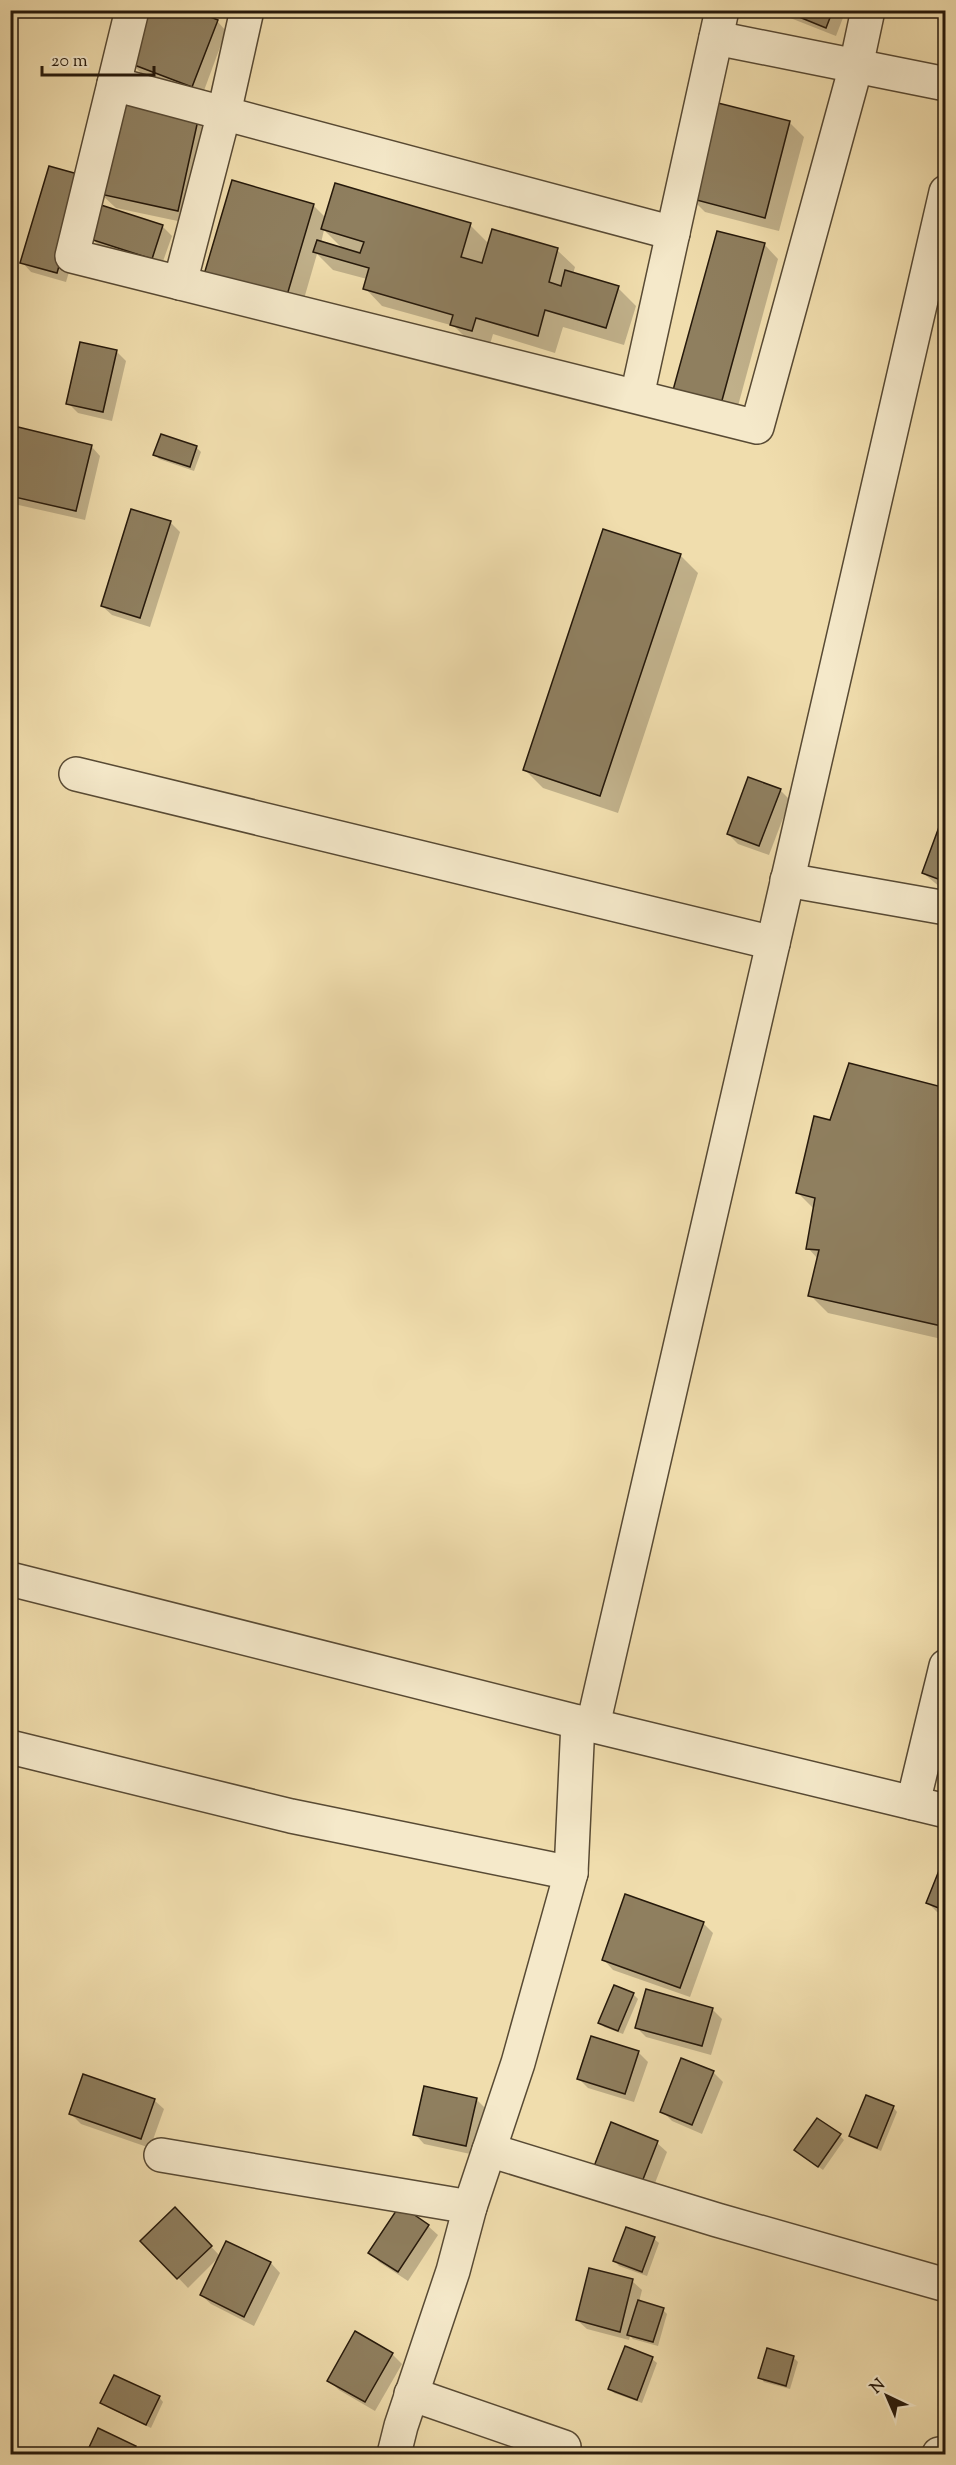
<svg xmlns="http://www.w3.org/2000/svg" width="956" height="2465" font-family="'Sorts Mill Goudy',serif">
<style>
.shadow{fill:#0003;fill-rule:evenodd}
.building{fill:#8f7f5f;stroke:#26190b;stroke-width:1.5}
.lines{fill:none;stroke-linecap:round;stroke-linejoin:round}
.minor-casing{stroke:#584a34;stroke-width:36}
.minor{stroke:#f5e9ca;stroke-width:33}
</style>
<rect width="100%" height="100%" fill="#f0ddad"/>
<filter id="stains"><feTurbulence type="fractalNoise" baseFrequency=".00333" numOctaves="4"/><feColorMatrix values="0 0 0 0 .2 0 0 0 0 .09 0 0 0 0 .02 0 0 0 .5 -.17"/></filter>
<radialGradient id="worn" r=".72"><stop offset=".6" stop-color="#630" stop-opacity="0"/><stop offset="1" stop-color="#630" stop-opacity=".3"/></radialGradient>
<g class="shadow">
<path d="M 770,10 L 846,10 L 836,36 Z"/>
<path d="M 217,21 L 226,31 L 202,96 L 141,73 L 131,63 Z"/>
<path d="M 715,104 L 790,123 L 804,137 L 779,231 L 705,212 L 691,198 Z"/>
<path d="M 198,121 L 212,135 L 192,224 L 116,208 L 101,194 Z"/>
<path d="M 94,187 L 66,282 L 31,272 L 22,262 Z"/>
<path d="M 314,206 L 326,218 L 470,225 L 489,244 L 557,250 L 575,267 L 573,274 L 618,288 L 636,306 L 624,345 L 563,327 L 555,353 L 493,334 L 489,348 L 470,342 L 454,326 L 382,306 L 365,288 L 367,279 L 333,270 L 317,254 L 299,316 L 218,292 ZM 324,230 L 343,249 L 321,243 Z"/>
<path d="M 162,226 L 172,236 L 161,267 L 102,248 L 92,239 Z"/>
<path d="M 764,244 L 778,259 L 732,428 L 686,415 Z"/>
<path d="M 116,351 L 126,361 L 112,421 L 78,413 L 68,403 Z"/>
<path d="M 91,446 L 100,456 L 85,520 L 14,504 L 10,501 L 10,465 Z"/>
<path d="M 196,447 L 201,452 L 194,471 L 159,459 L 155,454 Z"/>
<path d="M 170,522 L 180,532 L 150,627 L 112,615 L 102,606 Z"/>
<path d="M 680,555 L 698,573 L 618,813 L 543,788 L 525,770 Z"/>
<path d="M 780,790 L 790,800 L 769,855 L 738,844 L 728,834 Z"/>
<path d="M 946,812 L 946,892 L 923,873 Z"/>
<path d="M 946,1089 L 946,1340 L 828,1313 L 810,1295 L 818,1259 L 808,1248 L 815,1210 L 798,1193 L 831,1122 Z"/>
<path d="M 946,1860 L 946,1915 L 937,1912 L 928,1903 Z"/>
<path d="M 703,1923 L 713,1933 L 690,1997 L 613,1970 L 604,1960 Z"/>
<path d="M 633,1994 L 638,1999 L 623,2034 L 604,2027 L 600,2022 Z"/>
<path d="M 712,2009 L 722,2019 L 711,2055 L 646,2037 L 636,2027 Z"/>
<path d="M 638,2052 L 648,2062 L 634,2102 L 588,2088 L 579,2079 Z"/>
<path d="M 713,2072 L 723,2082 L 702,2134 L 672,2121 L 662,2111 Z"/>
<path d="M 476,2099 L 486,2109 L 475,2155 L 424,2144 L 415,2134 Z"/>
<path d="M 154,2100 L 164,2109 L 150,2148 L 81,2124 L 71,2114 Z"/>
<path d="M 893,2107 L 897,2112 L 881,2151 L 855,2140 L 851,2136 Z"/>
<path d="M 840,2136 L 844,2140 L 823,2170 L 801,2154 Z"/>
<path d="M 657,2143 L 667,2152 L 650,2196 L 595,2168 Z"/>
<path d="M 175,2209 L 220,2256 L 227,2243 L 271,2263 L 280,2273 L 254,2326 L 211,2304 L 201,2295 L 219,2257 L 188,2288 L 143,2241 Z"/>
<path d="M 428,2226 L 438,2235 L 408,2281 L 379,2262 L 370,2252 Z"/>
<path d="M 654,2239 L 659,2243 L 647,2276 L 619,2266 L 615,2261 Z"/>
<path d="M 632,2281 L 642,2290 L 639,2302 L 663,2310 L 667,2314 L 658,2346 L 633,2339 L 630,2336 L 629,2340 L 587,2329 L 577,2320 Z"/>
<path d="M 392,2354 L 402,2364 L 375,2411 L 339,2390 L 329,2381 Z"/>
<path d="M 793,2357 L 798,2362 L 790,2389 L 764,2382 L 760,2377 Z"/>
<path d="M 652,2359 L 657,2363 L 642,2403 L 614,2393 L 610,2388 Z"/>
<path d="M 159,2397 L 163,2402 L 151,2428 L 107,2407 L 102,2403 Z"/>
<path d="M 99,2430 L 136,2448 L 142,2454 L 87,2454 Z"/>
</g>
<g class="building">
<path d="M 150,10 L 193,10 L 218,20 L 192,87 L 129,63 Z"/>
<path d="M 782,10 L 833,10 L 826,28 Z"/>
<path d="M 714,102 L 790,121 L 765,218 L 689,198 Z"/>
<path d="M 119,103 L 198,120 L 178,211 L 100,194 Z"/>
<path d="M 49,166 L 85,176 L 57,273 L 20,263 Z"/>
<path d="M 232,180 L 314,204 L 285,302 L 203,278 Z"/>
<path d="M 335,183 L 471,223 L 461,257 L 482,263 L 492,229 L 558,248 L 549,282 L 561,286 L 565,270 L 619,286 L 606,328 L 545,310 L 538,336 L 476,318 L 472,331 L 450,325 L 453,315 L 363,289 L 369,268 L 313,252 L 317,240 L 360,253 L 364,242 L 321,229 Z"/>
<path d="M 101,205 L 163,225 L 152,259 L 90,239 Z"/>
<path d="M 717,231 L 765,243 L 718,415 L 670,401 Z"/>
<path d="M 80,342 L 117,350 L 103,412 L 66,404 Z"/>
<path d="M 18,427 L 92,445 L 76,511 L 10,496 L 10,459 Z"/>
<path d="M 161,434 L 197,446 L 190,467 L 153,455 Z"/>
<path d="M 131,509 L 171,521 L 140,618 L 101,606 Z"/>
<path d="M 603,529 L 681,554 L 600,796 L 523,770 Z"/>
<path d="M 748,777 L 781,789 L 759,846 L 727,834 Z"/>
<path d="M 946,808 L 946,882 L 922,873 Z"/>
<path d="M 849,1063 L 946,1088 L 946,1327 L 808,1296 L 819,1250 L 806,1249 L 815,1198 L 796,1193 L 814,1116 L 830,1120 Z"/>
<path d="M 944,1858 L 946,1859 L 946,1911 L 926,1903 Z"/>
<path d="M 625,1894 L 704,1922 L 680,1988 L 602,1960 Z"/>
<path d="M 614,1985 L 634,1993 L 618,2031 L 598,2023 Z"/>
<path d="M 646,1989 L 713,2008 L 702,2046 L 635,2028 Z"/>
<path d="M 591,2036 L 639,2051 L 625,2094 L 577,2079 Z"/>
<path d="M 681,2058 L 714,2071 L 692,2125 L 660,2112 Z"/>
<path d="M 83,2074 L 155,2099 L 141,2139 L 69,2114 Z"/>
<path d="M 424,2086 L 477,2098 L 466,2146 L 413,2135 Z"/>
<path d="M 866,2095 L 894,2106 L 877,2148 L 849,2136 Z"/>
<path d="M 817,2118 L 841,2134 L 818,2167 L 794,2150 Z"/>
<path d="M 611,2122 L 658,2141 L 640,2187 L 593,2169 Z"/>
<path d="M 400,2205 L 429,2225 L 398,2272 L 368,2253 Z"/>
<path d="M 175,2207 L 212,2246 L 177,2279 L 140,2241 Z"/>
<path d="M 626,2227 L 655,2237 L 642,2272 L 613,2261 Z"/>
<path d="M 226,2241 L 271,2262 L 244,2317 L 200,2295 Z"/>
<path d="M 589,2268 L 633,2279 L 620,2332 L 576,2320 Z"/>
<path d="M 638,2300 L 664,2308 L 653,2342 L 627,2335 Z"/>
<path d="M 355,2331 L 393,2353 L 365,2402 L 327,2381 Z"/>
<path d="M 625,2346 L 653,2357 L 637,2400 L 608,2389 Z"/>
<path d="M 767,2348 L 794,2356 L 786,2386 L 758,2378 Z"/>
<path d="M 114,2375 L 160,2396 L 146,2425 L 100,2403 Z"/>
<path d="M 98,2428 L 136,2446 L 132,2454 L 86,2454 Z"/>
</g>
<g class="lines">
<defs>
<g id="minor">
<path d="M 132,10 L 72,256 L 757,427 L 856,66 L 868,10"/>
<path d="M 716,38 L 946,84"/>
<path d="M 114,84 L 673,233"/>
<path d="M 180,283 L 224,113 L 247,10"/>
<path d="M 637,396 L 722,10"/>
<path d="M 76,774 L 773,943"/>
<path d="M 787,880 L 946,908"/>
<path d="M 10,1579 L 578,1722 L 946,1811"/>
<path d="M 593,1725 L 946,192"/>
<path d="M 10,1747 L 291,1816 L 571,1873"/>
<path d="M 913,1803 L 946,1666"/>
<path d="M 489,2150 L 717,2220 L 946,2285"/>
<path d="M 161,2155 L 470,2207"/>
<path d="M 411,2394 L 564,2447"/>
<path d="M 394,2454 L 401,2426 L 453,2271 L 470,2207 L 518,2063 L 571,1873 L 578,1722"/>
<path d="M 939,2454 L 946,2453"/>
</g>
</defs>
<use href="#minor" class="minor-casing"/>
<use href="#minor" class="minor"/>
</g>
<rect width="956" height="2465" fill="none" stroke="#f0ddad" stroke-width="36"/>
<rect x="12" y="12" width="932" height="2441" fill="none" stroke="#26190b" stroke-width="3"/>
<rect x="18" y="18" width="920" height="2429" fill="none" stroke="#26190b" stroke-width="1.5"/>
<g transform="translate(887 2396) rotate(316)" stroke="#f5e9ca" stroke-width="4.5" paint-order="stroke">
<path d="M0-4.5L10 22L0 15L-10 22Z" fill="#26190b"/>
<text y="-9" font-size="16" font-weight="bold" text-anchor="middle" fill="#26190b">N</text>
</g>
<path d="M42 66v9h112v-9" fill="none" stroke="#26190b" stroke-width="3"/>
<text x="51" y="66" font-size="18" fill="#26190b" stroke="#f5e9ca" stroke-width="4.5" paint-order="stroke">20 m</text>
<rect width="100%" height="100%" filter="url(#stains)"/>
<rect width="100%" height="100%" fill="url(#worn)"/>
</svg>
